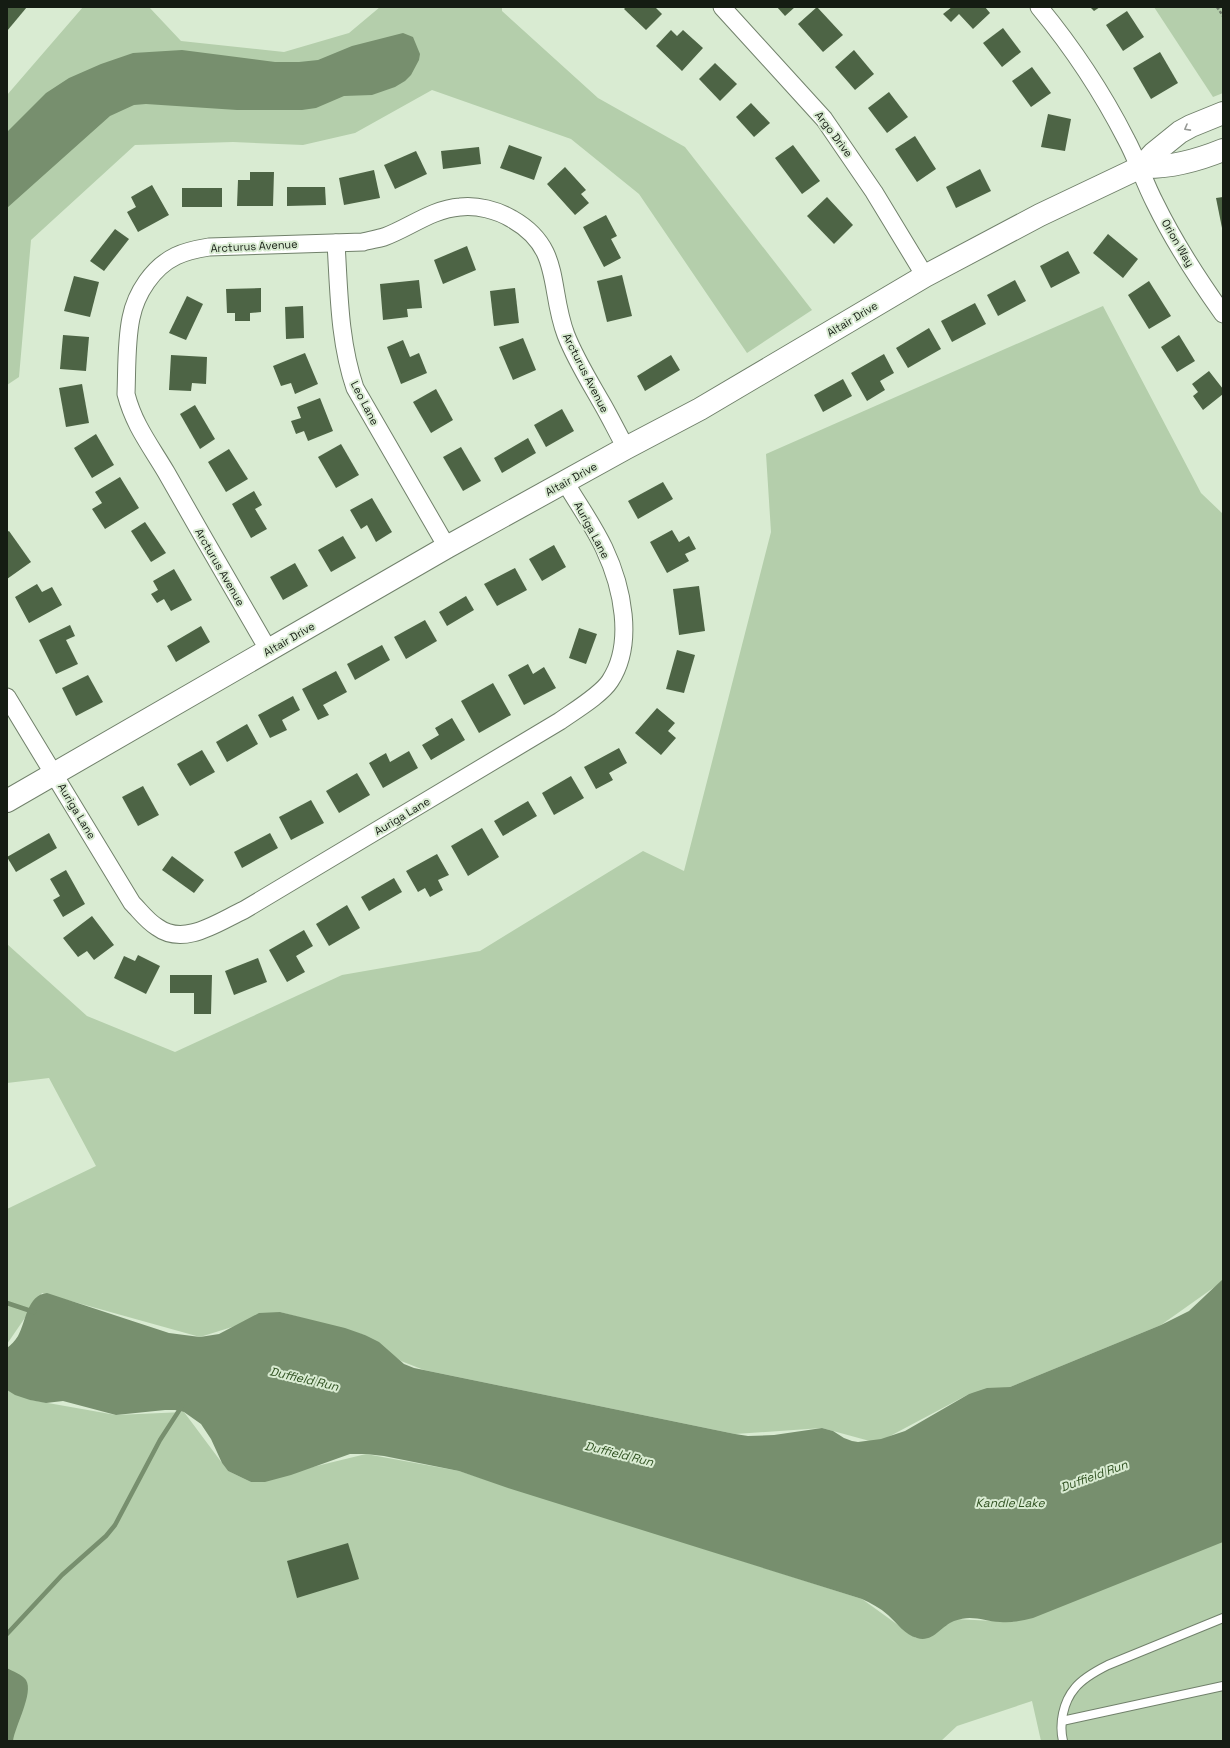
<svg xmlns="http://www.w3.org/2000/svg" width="1230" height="1748" font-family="'Space Grotesk',sans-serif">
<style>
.green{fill:#b4ceab}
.water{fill:#778f6e}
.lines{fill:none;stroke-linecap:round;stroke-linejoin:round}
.stream{stroke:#778f6e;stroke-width:4.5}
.building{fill:#4d6445}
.lane-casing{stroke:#71816b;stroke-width:10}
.street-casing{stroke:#71816b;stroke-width:19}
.secondary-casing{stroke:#71816b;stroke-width:24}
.path{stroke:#73806f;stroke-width:2.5;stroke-dasharray:3 2;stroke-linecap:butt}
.lane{stroke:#fff;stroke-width:8}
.street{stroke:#fff;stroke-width:17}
.secondary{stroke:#fff;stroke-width:22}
.oneway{stroke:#969995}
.labels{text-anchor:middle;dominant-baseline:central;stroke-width:4;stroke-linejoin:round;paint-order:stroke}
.street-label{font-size:11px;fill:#151c13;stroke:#d9ebd2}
.water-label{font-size:12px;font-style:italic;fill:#2f5120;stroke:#d9ebd2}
</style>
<rect width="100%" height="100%" fill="#d9ebd2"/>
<g class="green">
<path d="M 83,7 L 149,7 L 181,41 L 284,52 L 349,33 L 380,7 L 502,7 L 502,11 L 598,98 L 685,147 L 812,310 L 747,353 L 639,194 L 571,139 L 432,90 L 355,133 L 303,145 L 233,142 L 135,145 L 31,240 L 19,377 L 7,385 L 7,95 Z"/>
<path d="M 1154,7 L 1223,7 L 1223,93 L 1213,97 Z"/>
<path d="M 1103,306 L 1201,493 L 1223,514 L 1223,1281 L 1161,1325 L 1010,1387 L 969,1394 L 877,1443 L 822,1428 L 735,1434 L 424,1370 L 401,1361 L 365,1335 L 280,1312 L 200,1337 L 42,1293 L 7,1344 L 7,1209 L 96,1166 L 49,1078 L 7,1083 L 7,944 L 87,1016 L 175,1052 L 342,975 L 480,951 L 643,851 L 684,871 L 771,532 L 766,454 Z"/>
<path d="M 7,1390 L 31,1400 L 116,1415 L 184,1412 L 228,1471 L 251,1482 L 366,1454 L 459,1471 L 862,1599 L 916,1638 L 955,1619 L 1013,1622 L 1223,1540 L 1223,1741 L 1041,1741 L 1032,1701 L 957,1726 L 941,1741 L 7,1741 Z"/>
</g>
<g class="water">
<path d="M 403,33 L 413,37 L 420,54 L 419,60 L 411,75 L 405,81 L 395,87 L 372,95 L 344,96 L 316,108 L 302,110 L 237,110 L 146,104 L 134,105 L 110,116 L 7,208 L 7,132 L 46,93 L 69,78 L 101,64 L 133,53 L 182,50 L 275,62 L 299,62 L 318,60 L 352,46 Z"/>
<path d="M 1223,1279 L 1223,1542 L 1033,1618 C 1022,1621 1011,1623 1000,1622 C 983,1621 972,1614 954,1621 C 941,1626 933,1643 917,1638 C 905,1635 897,1623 888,1615 C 880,1608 871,1603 862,1599 L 508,1488 L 459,1471 L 384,1456 L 366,1454 L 350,1454 L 291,1475 L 265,1482 L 251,1482 L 228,1471 L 222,1463 L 211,1439 L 201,1424 L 184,1412 L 175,1410 L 165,1410 L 116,1415 L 63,1401 L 46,1403 L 30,1400 L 15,1395 L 7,1390 L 7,1348 C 11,1345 15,1341 18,1336 C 26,1322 27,1295 47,1293 L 169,1333 L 200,1337 L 219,1334 L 259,1313 L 280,1312 L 345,1328 L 365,1335 L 379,1342 L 404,1364 L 414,1368 L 735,1434 L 748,1436 L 774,1435 L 822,1428 L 833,1431 L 844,1438 L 852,1441 L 858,1442 L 881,1439 L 905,1431 L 969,1394 L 987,1388 L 1010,1387 L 1161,1325 L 1189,1311 Z"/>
<path d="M 7,1668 C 12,1671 23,1675 26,1680 C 34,1693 15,1726 13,1741 L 7,1741 Z"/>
</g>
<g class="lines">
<g class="stream">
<path d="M 7,1303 L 34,1312"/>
<path d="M 7,1634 L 62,1575 L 106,1536 L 115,1525 L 160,1440 L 182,1406"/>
</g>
</g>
<g class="building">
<path d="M 7,7 L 27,7 L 7,31 Z"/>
<path d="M 626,7 L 655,7 L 662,14 L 646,30 L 624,9 Z"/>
<path d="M 777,7 L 795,7 L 785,16 Z"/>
<path d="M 817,7 L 843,35 L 823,52 L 798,24 Z"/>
<path d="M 952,7 L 985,7 L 990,13 L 973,29 L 959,14 L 951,22 L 943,14 Z"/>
<path d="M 1090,7 L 1100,7 L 1094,11 Z"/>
<path d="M 1127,11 L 1144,37 L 1123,51 L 1106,25 Z"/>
<path d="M 1003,28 L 1021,52 L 1002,67 L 983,43 Z"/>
<path d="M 671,30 L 677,36 L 683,30 L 703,48 L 682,71 L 656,46 Z"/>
<path d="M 854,50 L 874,74 L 855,90 L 835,67 Z"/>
<path d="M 1160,52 L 1178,83 L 1151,99 L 1133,68 Z"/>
<path d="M 715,63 L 737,84 L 720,101 L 699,79 Z"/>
<path d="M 1032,67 L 1051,93 L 1031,107 L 1012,81 Z"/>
<path d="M 889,92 L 908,117 L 887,133 L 868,108 Z"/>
<path d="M 751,103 L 770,123 L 754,137 L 736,117 Z"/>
<path d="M 1048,114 L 1071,119 L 1065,151 L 1041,147 Z"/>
<path d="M 915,136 L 936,169 L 917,182 L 895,149 Z"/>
<path d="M 509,145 L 542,157 L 534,180 L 500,168 Z"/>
<path d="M 793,145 L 820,181 L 802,194 L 775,158 Z"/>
<path d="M 479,147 L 481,164 L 443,169 L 441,151 Z"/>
<path d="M 416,151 L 427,174 L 395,189 L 384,165 Z"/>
<path d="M 565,167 L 586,190 L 581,194 L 589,203 L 575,215 L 547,184 Z"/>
<path d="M 980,169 L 991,191 L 956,208 L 946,187 Z"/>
<path d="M 374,170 L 380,198 L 344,205 L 339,178 Z"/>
<path d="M 250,172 L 274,172 L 273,206 L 237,206 L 238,180 L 250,180 Z"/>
<path d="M 152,185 L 169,215 L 138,232 L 127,212 L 136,207 L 131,197 Z"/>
<path d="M 287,187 L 325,187 L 326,205 L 287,206 Z"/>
<rect x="182" y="188" width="40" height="19"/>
<path d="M 827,197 L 853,225 L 834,244 L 807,216 Z"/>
<path d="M 1223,197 L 1223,228 L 1222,228 L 1216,198 Z"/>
<path d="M 606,215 L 617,236 L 611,239 L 621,258 L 604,267 L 583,227 Z"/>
<path d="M 115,229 L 129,239 L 104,271 L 90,261 Z"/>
<path d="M 1108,234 L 1138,259 L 1123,278 L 1093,253 Z"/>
<path d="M 467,246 L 476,270 L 443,284 L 434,260 Z"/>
<path d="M 1068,251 L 1080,273 L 1051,288 L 1040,266 Z"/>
<path d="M 622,275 L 632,316 L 607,322 L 597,281 Z"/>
<path d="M 74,276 L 99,282 L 90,317 L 64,311 Z"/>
<path d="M 419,280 L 422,308 L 407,309 L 408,317 L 383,320 L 380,284 Z"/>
<path d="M 1015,280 L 1026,301 L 998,316 L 987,295 Z"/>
<path d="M 1149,281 L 1171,316 L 1149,329 L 1128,295 Z"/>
<path d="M 261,288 L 261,312 L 250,313 L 250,321 L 235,321 L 235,313 L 227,313 L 226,289 Z"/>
<path d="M 515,288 L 519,323 L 494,326 L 490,291 Z"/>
<path d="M 187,296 L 203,304 L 186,340 L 169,333 Z"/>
<path d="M 975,303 L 986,324 L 952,342 L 941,321 Z"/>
<path d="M 303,306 L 304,338 L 286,339 L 285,307 Z"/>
<path d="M 929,328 L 941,349 L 908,368 L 896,348 Z"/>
<path d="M 63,335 L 89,337 L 86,371 L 60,369 Z"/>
<path d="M 1179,335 L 1195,361 L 1177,372 L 1161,347 Z"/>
<path d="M 523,338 L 536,370 L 513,380 L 499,347 Z"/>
<path d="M 403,340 L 410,357 L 419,353 L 427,373 L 401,384 L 387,347 Z"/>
<path d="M 305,353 L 318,384 L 295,394 L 291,383 L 281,386 L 273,366 Z"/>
<path d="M 884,354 L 894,373 L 880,381 L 885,390 L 867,401 L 851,373 Z"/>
<path d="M 171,355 L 207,357 L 206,384 L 192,383 L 191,391 L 169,390 Z"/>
<path d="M 671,355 L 680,370 L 645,391 L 637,376 Z"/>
<path d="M 1209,371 L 1223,389 L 1223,394 L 1203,410 L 1193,396 L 1198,392 L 1192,384 Z"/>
<path d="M 843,379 L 852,396 L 823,412 L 814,395 Z"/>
<path d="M 82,384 L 89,423 L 66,427 L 59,388 Z"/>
<path d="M 436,389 L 453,420 L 431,433 L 413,402 Z"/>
<path d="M 320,398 L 333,431 L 308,441 L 304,431 L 296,434 L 291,421 L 301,418 L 297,407 Z"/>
<path d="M 195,405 L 215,439 L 200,449 L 180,414 Z"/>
<path d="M 562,409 L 574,431 L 546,447 L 534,425 Z"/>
<path d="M 96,434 L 114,465 L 92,478 L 74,448 Z"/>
<path d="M 528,438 L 536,453 L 502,473 L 494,458 Z"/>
<path d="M 341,444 L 359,475 L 336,488 L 318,457 Z"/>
<path d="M 461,447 L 481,481 L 463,491 L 443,457 Z"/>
<path d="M 229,449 L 248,479 L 226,492 L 208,462 Z"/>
<path d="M 120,477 L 139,508 L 105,529 L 92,509 L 102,503 L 95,492 Z"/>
<path d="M 663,482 L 673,499 L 638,519 L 628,501 Z"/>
<path d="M 254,491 L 262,505 L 255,509 L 267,529 L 251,538 L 232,504 Z"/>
<path d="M 372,498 L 392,532 L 376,542 L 367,525 L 361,529 L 350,510 Z"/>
<path d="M 145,522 L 166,553 L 151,562 L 131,531 Z"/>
<path d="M 672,530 L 679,542 L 689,536 L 696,549 L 685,554 L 689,561 L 667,573 L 650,542 Z"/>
<path d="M 9,531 L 31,562 L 7,579 L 7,532 Z"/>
<path d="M 343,536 L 356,558 L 331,572 L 318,550 Z"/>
<path d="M 554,545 L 566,567 L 542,581 L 529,559 Z"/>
<path d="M 295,563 L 308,586 L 283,600 L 270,577 Z"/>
<path d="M 515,568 L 527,590 L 497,606 L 484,584 Z"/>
<path d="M 174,569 L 192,600 L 171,611 L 164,599 L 157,603 L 151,594 L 158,590 L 153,581 Z"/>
<path d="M 37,584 L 42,592 L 52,587 L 62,605 L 29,623 L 15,597 Z"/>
<path d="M 699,586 L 705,631 L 679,635 L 673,589 Z"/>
<path d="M 466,596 L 474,610 L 447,626 L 439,612 Z"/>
<path d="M 425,620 L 437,641 L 406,659 L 394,637 Z"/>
<path d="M 70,625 L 75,636 L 66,640 L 78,664 L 56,674 L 39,640 Z"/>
<path d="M 201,626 L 210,642 L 176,662 L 167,646 Z"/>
<path d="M 579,628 L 597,634 L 586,664 L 569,658 Z"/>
<path d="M 382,645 L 390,660 L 355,680 L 347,664 Z"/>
<path d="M 677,650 L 695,655 L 684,693 L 666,689 Z"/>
<path d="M 528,664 L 533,674 L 544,667 L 556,688 L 524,705 L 508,675 Z"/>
<path d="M 336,671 L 347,692 L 323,705 L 329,715 L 318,720 L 302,689 Z"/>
<path d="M 88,675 L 103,702 L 76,716 L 62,688 Z"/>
<path d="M 493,683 L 511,715 L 479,733 L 461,701 Z"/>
<path d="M 293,696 L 300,710 L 282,720 L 287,730 L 270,738 L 258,715 Z"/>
<path d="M 657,708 L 675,723 L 668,731 L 676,738 L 661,755 L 635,733 Z"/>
<path d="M 452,718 L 465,740 L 431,760 L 422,745 L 439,735 L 435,728 Z"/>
<path d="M 247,724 L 258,744 L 227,762 L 216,742 Z"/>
<path d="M 619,748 L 627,763 L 609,773 L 613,780 L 596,789 L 584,767 Z"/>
<path d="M 202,750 L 215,772 L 190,786 L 177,764 Z"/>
<path d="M 409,751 L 418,768 L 383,788 L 369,763 L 386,753 L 390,762 Z"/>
<path d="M 357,773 L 370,795 L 339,813 L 326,791 Z"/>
<path d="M 571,776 L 584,798 L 554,815 L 542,793 Z"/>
<path d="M 143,786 L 159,815 L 138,826 L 122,797 Z"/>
<path d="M 311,800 L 324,823 L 291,840 L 279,817 Z"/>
<path d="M 528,801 L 537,816 L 503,836 L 494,821 Z"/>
<path d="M 482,828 L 499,857 L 468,876 L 451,846 Z"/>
<path d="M 49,833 L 57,848 L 16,872 L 7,857 Z"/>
<path d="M 270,833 L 278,848 L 242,868 L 234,852 Z"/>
<path d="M 437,854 L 449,875 L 438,880 L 443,890 L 430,897 L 425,888 L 418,892 L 406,871 Z"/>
<path d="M 172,856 L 204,880 L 194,893 L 162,870 Z"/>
<path d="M 66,870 L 85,904 L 63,917 L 53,900 L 60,896 L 50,879 Z"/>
<path d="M 394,878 L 402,892 L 369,911 L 361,897 Z"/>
<path d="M 347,905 L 360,928 L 329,946 L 316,924 Z"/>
<path d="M 92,916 L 114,945 L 94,960 L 87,951 L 78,957 L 63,938 Z"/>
<path d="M 304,930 L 313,946 L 296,956 L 305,972 L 287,982 L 269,950 Z"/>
<path d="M 138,955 L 160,966 L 146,994 L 114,978 L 124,956 L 135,961 Z"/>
<path d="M 258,958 L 267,982 L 234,995 L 225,971 Z"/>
<path d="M 170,975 L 212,975 L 211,1014 L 194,1014 L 194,993 L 170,993 Z"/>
<path d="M 348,1543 L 359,1579 L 297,1598 L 287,1561 Z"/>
</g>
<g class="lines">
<defs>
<g id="lane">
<path d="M 1062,1721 L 1223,1686"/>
<path d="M 1063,1741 C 1059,1724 1063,1702 1075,1688 C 1083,1678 1096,1671 1108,1665 L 1223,1618"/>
</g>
<g id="street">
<path d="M 722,7 L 824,119 L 874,192 L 925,276"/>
<path d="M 1039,7 C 1072,47 1102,92 1126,139 C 1137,159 1144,182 1155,203 C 1174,242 1198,279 1223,314"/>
<path d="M 336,243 C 339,291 339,341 355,388 L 447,547"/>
<path d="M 269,651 C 234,591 200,532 166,472 C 150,445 134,425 126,394 C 127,369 126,342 131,318 C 136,293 153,267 176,256 C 186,251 197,249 209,247 L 363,242 C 370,240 377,239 384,237 C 409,228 432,209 460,207 C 477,205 497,210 512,219 C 563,248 548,288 566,335 C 575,358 588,379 600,400 C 609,415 617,432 626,448"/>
<path d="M 7,697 L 132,903 C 140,911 147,921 157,927 C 184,947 218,922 244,910 L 560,721 C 574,711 601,695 610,681 C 635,643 622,586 604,548 C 593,525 578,504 565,482"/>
</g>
<g id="secondary">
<path d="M 1141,167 C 1170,168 1196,161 1223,150"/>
<path d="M 7,801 L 447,547 L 626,448 L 700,409 L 925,276 L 1040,215 L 1141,167 L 1154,153 L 1180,132 L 1191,126 L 1223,113"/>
</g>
</defs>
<use href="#lane" class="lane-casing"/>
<use href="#street" class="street-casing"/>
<use href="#secondary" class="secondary-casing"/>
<path class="path" d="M 1217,7 L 1223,16"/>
<use href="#lane" class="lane"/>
<use href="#street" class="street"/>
<use href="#secondary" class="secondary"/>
</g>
<defs><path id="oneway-chevron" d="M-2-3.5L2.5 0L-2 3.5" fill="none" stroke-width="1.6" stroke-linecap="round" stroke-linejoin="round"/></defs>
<use class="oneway" href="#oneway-chevron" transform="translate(1187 128) rotate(151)"/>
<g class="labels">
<g class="street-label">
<text transform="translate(834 134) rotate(53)">Argo Drive</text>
<text transform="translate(1178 243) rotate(60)">Orion Way</text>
<text transform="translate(254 246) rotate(-3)">Arcturus Avenue</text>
<text transform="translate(852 319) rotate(-31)">Altair Drive</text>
<text transform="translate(586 373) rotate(63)">Arcturus Avenue</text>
<text transform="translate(365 403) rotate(63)">Leo Lane</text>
<text transform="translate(571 479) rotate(-29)">Altair Drive</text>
<text transform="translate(592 530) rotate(62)">Auriga Lane</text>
<text transform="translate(220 567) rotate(60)">Arcturus Avenue</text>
<text transform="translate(289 639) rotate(-30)">Altair Drive</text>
<text transform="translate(77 811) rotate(59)">Auriga Lane</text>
<text transform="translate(402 816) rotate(-31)">Auriga Lane</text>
</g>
<g class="water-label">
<text transform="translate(304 1379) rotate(13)">Duffield Run</text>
<text transform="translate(619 1454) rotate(14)">Duffield Run</text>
<text transform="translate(1094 1476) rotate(-20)">Duffield Run</text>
<text x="1010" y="1503">Kandle Lake</text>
</g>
</g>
<rect width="1230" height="1748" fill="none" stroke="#151c13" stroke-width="16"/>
</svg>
